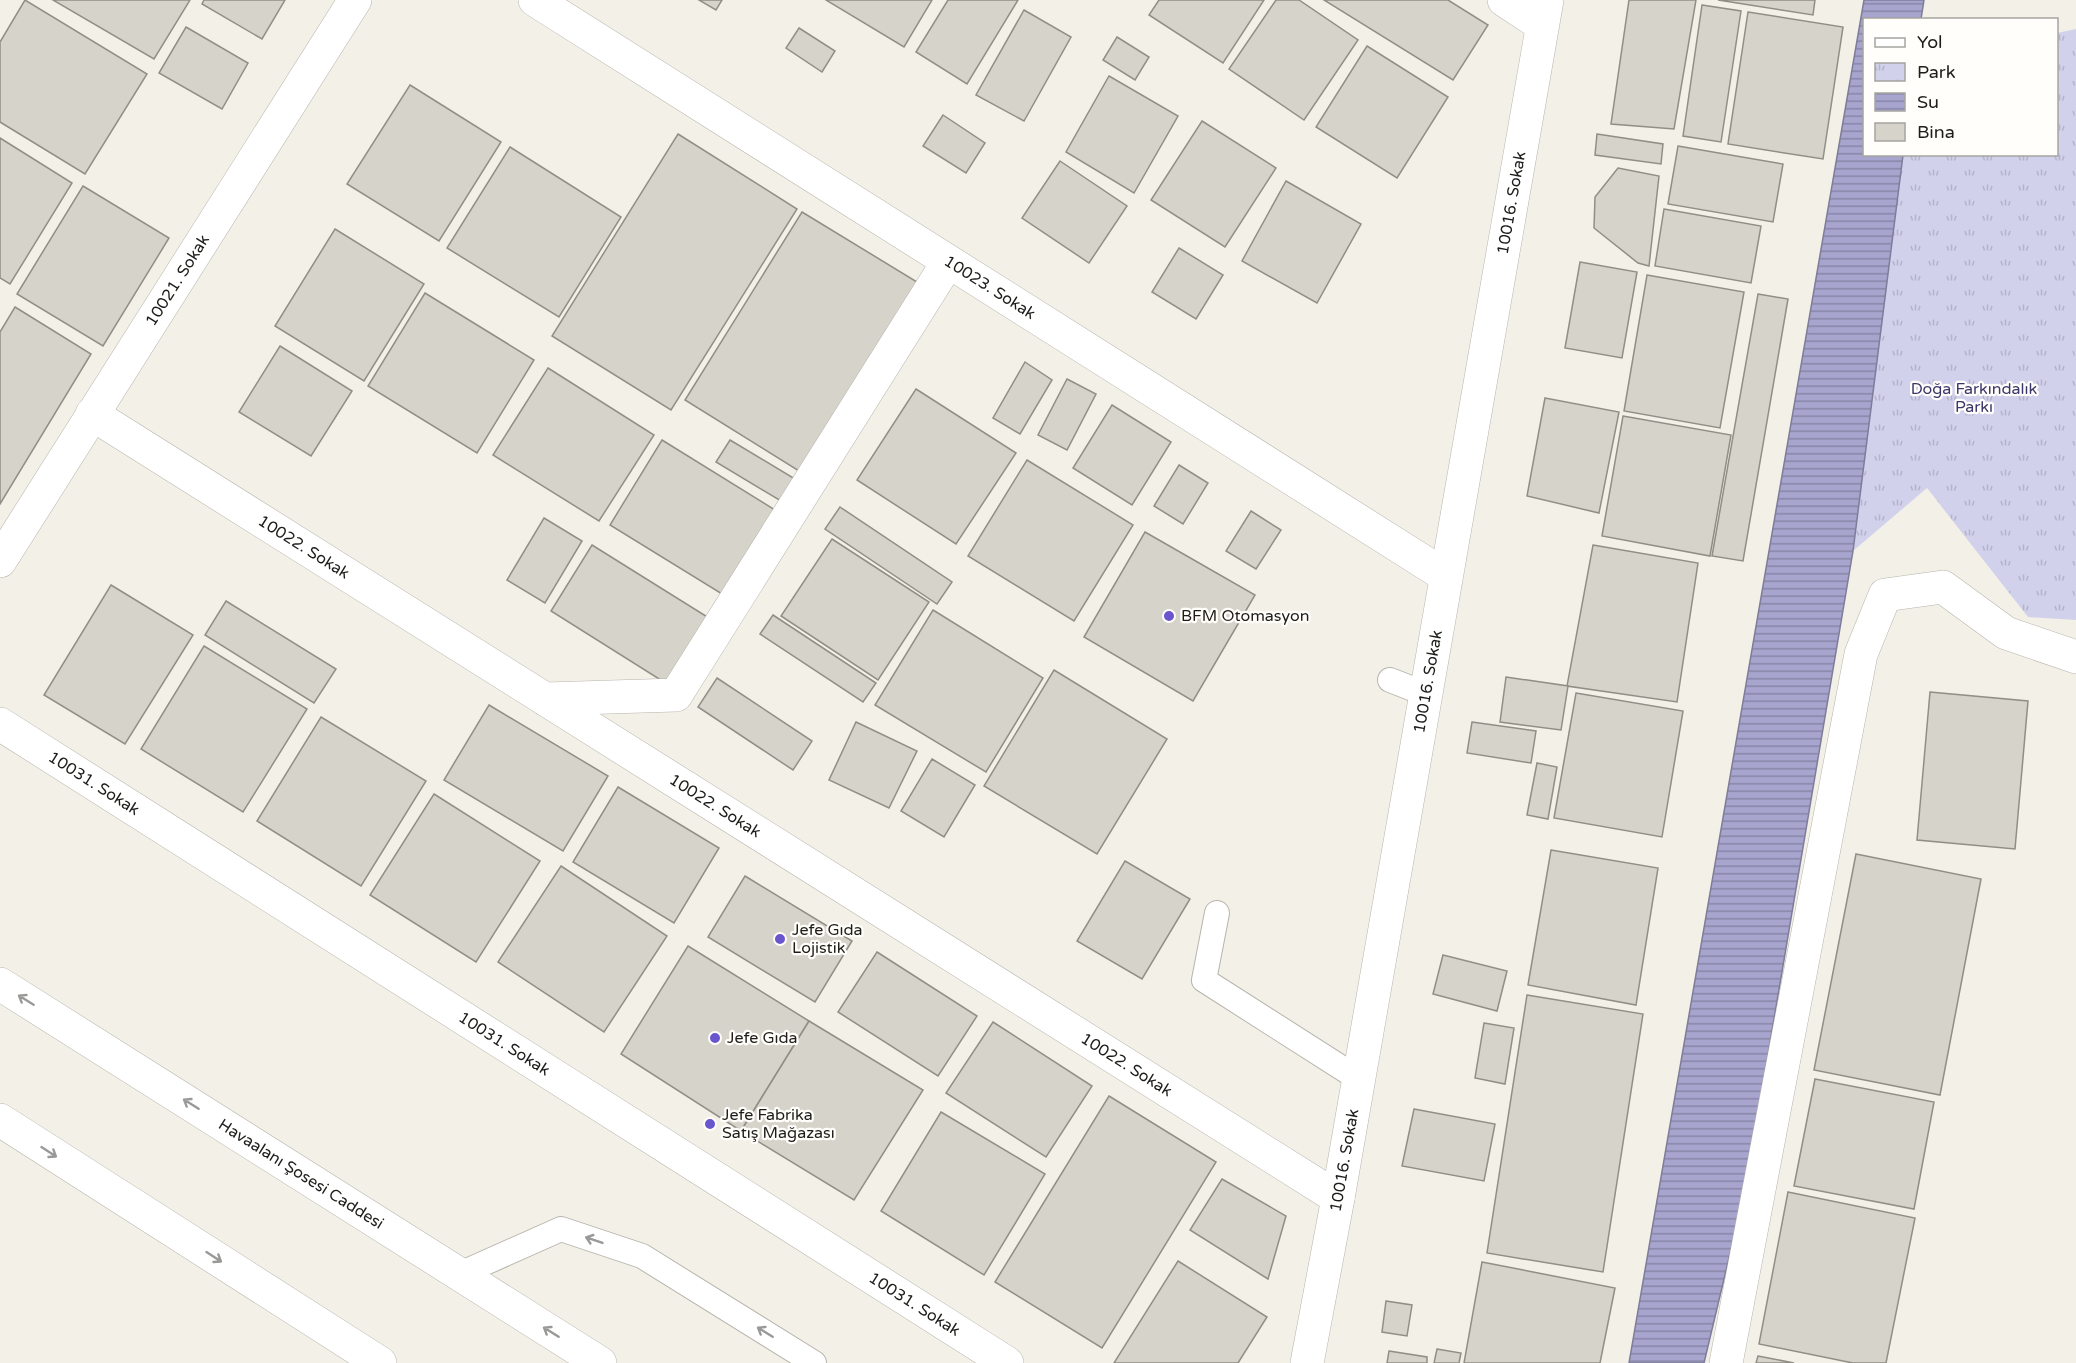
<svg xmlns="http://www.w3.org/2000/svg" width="2076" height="1363" font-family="'Varela Round',sans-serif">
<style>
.park{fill:url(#park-tufts)}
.water{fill:url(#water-rules);stroke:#7e7c98;stroke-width:1.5}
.building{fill:#d6d3cb;stroke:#918e86;stroke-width:1.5}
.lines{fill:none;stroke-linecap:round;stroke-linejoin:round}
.lane-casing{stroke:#b7b5ac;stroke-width:26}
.street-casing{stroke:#b7b5ac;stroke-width:34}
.secondary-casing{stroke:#b7b5ac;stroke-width:34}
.lane{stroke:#fff;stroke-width:24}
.street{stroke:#fff;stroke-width:33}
.secondary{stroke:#fff;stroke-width:33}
.oneway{stroke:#9a9998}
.poi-dot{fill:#6955ce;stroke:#fffefa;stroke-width:2}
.labels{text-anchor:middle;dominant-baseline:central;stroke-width:4.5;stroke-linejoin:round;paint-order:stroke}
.street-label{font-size:16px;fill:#1e1d1a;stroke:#fffefa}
.park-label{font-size:16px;fill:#3c376b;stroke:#fffefa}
.poi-label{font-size:16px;fill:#1e1d1a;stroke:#fffefa;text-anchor:start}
</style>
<defs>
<pattern id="park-tufts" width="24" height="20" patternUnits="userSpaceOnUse" patternTransform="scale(1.5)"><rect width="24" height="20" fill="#d2d1ec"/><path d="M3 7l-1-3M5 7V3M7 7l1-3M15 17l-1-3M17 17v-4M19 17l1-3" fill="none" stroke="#b4b3ca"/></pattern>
<pattern id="water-rules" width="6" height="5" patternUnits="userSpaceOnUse" patternTransform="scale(1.5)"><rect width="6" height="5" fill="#a7a5ce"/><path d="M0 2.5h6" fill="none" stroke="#8786a6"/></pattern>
</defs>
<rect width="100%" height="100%" fill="#f3f0e8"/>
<path class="park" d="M 2076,29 L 2076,620 L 2028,617 L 1927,488 L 1853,551 L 1903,155 L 2056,154 L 2057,33 Z"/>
<path class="water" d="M 1864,0 L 1924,0 L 1921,19 L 1864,20 L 1864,154 L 1903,155 L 1853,551 L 1745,1191 L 1704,1363 L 1629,1363 Z"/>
<g class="building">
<path d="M 25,0 L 147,74 L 85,174 L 0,122 L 0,42 Z"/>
<path d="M 53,0 L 190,0 L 154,59 Z"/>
<path d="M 204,0 L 285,0 L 262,39 L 202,4 Z"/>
<path d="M 699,0 L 722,0 L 716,10 Z"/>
<path d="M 826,0 L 932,0 L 904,47 Z"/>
<path d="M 948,0 L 1018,0 L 967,84 L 916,52 Z"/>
<path d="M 1159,0 L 1264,0 L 1223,63 L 1149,15 Z"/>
<path d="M 1276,0 L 1299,0 L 1358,40 L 1304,120 L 1229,69 Z"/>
<path d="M 1324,0 L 1448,0 L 1488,25 L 1453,80 Z"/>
<path d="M 1629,0 L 1696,0 L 1674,129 L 1611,124 Z"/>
<path d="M 1718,0 L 1815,0 L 1813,15 Z"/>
<path d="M 1702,5 L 1741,11 L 1721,142 L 1683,136 Z"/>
<path d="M 1024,10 L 1071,37 L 1024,121 L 976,95 Z"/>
<path d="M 1748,12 L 1843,27 L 1823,159 L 1728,144 Z"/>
<path d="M 186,27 L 248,63 L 222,109 L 159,73 Z"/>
<path d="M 799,28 L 835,51 L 822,72 L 786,48 Z"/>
<path d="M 1117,37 L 1149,57 L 1135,80 L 1103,60 Z"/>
<path d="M 1367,46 L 1448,97 L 1397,178 L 1316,127 Z"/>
<path d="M 1109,76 L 1178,116 L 1134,193 L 1066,152 Z"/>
<path d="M 410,85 L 501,142 L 439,241 L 347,184 Z"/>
<path d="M 943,115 L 985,143 L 966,173 L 923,146 Z"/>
<path d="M 1202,121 L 1276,168 L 1225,247 L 1151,200 Z"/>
<path d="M 678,134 L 797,209 L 671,410 L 552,336 Z"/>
<path d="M 1597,134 L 1663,144 L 1661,164 L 1595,155 Z"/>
<path d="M 0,138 L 72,183 L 10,284 L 0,278 Z"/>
<path d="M 1678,146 L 1783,164 L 1773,222 L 1668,204 Z"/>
<path d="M 510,147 L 621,217 L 559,317 L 447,248 Z"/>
<path d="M 1060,161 L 1127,206 L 1089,263 L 1022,218 Z"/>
<path d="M 1618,168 L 1659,176 L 1649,266 L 1638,263 L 1594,228 L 1595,197 Z"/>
<path d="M 1286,181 L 1361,224 L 1317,303 L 1242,261 Z"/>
<path d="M 83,186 L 169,238 L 103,346 L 17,294 Z"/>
<path d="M 1664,209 L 1761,226 L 1751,283 L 1655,266 Z"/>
<path d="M 802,212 L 917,282 L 799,471 L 685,400 Z"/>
<path d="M 335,229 L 424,284 L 364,381 L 275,326 Z"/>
<path d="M 1179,248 L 1223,275 L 1196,319 L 1152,292 Z"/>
<path d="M 1580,262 L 1637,272 L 1622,358 L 1565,348 Z"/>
<path d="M 1647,275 L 1744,292 L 1720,428 L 1624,411 Z"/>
<path d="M 425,293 L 534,360 L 477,453 L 368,386 Z"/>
<path d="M 1758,294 L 1788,299 L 1743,561 L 1712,556 Z"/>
<path d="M 15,307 L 91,354 L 0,504 L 0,332 Z"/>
<path d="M 280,346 L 352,391 L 311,456 L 239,412 Z"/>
<path d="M 1025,362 L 1052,380 L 1020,434 L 993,418 Z"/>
<path d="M 548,368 L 654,435 L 599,521 L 493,455 Z"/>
<path d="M 1067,379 L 1096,394 L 1067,450 L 1038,435 Z"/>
<path d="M 916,389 L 1016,453 L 956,544 L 857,480 Z"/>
<path d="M 1545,398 L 1619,412 L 1599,513 L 1527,496 Z"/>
<path d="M 1112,405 L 1171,442 L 1132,505 L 1073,468 Z"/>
<path d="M 1623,416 L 1731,435 L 1710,556 L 1602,536 Z"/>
<path d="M 662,440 L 775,510 L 722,594 L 610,525 Z"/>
<path d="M 730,440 L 800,482 L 786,504 L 716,462 Z"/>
<path d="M 1027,460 L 1133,525 L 1074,621 L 968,556 Z"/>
<path d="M 1179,465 L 1208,483 L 1183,524 L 1154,506 Z"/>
<path d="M 840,507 L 952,582 L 937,604 L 825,529 Z"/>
<path d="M 1251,511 L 1281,530 L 1256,569 L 1226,551 Z"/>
<path d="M 544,518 L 582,541 L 545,603 L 507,580 Z"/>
<path d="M 1145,532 L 1255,595 L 1193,701 L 1084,637 Z"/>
<path d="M 832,539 L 929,602 L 878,680 L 781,616 Z"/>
<path d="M 592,545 L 709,618 L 667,684 L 551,611 Z"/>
<path d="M 1593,545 L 1698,563 L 1677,702 L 1567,686 Z"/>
<path d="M 111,585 L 193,635 L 125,744 L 44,695 Z"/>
<path d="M 226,601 L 336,669 L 314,703 L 205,635 Z"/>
<path d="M 933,610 L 1043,678 L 986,772 L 875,705 Z"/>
<path d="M 773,615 L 876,683 L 863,702 L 760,634 Z"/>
<path d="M 204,646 L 307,709 L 243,812 L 141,749 Z"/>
<path d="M 1054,670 L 1167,739 L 1097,854 L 984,786 Z"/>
<path d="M 1506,677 L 1568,686 L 1561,730 L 1500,722 Z"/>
<path d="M 717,678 L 812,741 L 793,770 L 698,707 Z"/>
<path d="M 1930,692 L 2028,701 L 2015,849 L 1917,840 Z"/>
<path d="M 1576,693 L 1683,711 L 1662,837 L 1554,818 Z"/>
<path d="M 489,705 L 608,776 L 563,851 L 444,780 Z"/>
<path d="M 321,717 L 426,781 L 361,886 L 257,821 Z"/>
<path d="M 856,722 L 917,751 L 889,808 L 829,780 Z"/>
<path d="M 1472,722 L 1536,731 L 1531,763 L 1467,753 Z"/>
<path d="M 932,759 L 975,785 L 944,837 L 901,811 Z"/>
<path d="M 1537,763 L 1557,767 L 1548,819 L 1527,815 Z"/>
<path d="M 618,787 L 719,848 L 674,923 L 573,862 Z"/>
<path d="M 434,794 L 540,861 L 476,962 L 370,895 Z"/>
<path d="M 1551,850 L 1658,868 L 1636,1005 L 1528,985 Z"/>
<path d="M 1856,854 L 1981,879 L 1940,1095 L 1814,1070 Z"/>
<path d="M 1125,861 L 1190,899 L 1142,979 L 1077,941 Z"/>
<path d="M 561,866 L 667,936 L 604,1032 L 498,962 Z"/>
<path d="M 745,876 L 852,941 L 815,1002 L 708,937 Z"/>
<path d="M 688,946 L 809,1021 L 741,1131 L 621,1054 Z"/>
<path d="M 877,952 L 977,1016 L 938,1076 L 838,1012 Z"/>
<path d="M 1443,955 L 1507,971 L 1497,1011 L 1433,994 Z"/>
<path d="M 1527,995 L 1643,1014 L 1603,1272 L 1487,1253 Z"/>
<path d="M 809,1021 L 923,1090 L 854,1200 L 741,1131 Z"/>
<path d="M 993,1022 L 1092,1086 L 1046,1157 L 946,1093 Z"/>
<path d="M 1484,1023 L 1514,1028 L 1505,1084 L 1475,1078 Z"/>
<path d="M 1815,1079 L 1934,1102 L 1914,1209 L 1794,1186 Z"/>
<path d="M 1109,1096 L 1216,1162 L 1102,1348 L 995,1282 Z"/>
<path d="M 1414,1109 L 1495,1124 L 1484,1181 L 1402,1166 Z"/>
<path d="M 941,1112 L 1045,1174 L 984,1275 L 881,1211 Z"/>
<path d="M 1222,1179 L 1286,1216 L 1268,1279 L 1190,1230 Z"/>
<path d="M 1788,1192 L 1915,1218 L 1886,1363 L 1853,1363 L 1759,1344 Z"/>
<path d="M 1178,1261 L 1267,1317 L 1238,1363 L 1114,1363 Z"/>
<path d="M 1482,1262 L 1615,1288 L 1600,1363 L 1464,1363 Z"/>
<path d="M 1386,1301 L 1412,1305 L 1407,1336 L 1382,1332 Z"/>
<path d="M 1437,1349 L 1461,1353 L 1459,1363 L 1434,1363 Z"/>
<path d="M 1389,1351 L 1427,1357 L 1427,1363 L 1387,1363 Z"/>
<path d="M 1758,1356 L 1794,1363 L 1756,1363 Z"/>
</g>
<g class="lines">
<defs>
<g id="lane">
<path d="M 1390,680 L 1426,694"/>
<path d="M 1217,913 L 1204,980 L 1359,1079"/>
<path d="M 460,1274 L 561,1229 L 642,1256 L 814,1363"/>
</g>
<g id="street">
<path id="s1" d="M 535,0 L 1446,576"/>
<path d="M 1504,0 L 1542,25"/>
<path id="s2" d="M 92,414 L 1338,1198"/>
<path id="s3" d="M 0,561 L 355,0"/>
<path d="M 545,699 L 676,695 L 948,262"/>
<path id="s4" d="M 0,724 L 1007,1363"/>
<path id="s5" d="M 1307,1363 L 1338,1198 L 1547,0"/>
<path d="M 1726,1363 L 1861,654 L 1885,595 L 1943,587 L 2006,633 L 2076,657"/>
</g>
<g id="secondary">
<path id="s6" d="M 0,984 L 600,1363"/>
<path d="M 0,1120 L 380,1363"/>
</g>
</defs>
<use href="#lane" class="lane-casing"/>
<use href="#street" class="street-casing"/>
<use href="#secondary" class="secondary-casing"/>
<use href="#lane" class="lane"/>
<use href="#street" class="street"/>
<use href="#secondary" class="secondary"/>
</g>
<defs><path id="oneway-shaft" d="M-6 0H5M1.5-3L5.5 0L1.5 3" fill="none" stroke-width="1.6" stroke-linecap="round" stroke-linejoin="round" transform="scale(1.5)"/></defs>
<g class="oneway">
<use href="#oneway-shaft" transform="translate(26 1000) rotate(-148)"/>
<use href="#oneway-shaft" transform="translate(191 1104) rotate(-148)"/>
<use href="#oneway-shaft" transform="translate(49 1152) rotate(33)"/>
<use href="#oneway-shaft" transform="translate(594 1240) rotate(-161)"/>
<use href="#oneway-shaft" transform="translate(214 1257) rotate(33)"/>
<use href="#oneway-shaft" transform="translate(551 1332) rotate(-148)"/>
<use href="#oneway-shaft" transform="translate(765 1332) rotate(-148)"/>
</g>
<g class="poi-dot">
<circle cx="1169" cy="616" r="6"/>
<circle cx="780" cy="939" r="6"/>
<circle cx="715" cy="1038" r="6"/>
<circle cx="710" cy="1124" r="6"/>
</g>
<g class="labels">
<g class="street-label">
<text stroke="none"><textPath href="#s5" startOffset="1178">10016. Sokak</textPath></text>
<text stroke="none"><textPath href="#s3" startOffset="332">10021. Sokak</textPath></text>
<text stroke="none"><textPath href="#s1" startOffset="538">10023. Sokak</textPath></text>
<text stroke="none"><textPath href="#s2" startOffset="250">10022. Sokak</textPath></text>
<text stroke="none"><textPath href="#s5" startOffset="692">10016. Sokak</textPath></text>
<text stroke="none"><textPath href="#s4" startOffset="111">10031. Sokak</textPath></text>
<text stroke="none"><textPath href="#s2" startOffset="736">10022. Sokak</textPath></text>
<text stroke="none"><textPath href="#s4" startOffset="597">10031. Sokak</textPath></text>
<text stroke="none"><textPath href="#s2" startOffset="1222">10022. Sokak</textPath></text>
<text stroke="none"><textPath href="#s5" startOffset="206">10016. Sokak</textPath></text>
<text stroke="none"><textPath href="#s6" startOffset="356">Havaalanı Şosesi Caddesi</textPath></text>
<text stroke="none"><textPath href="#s4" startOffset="1083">10031. Sokak</textPath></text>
</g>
<g class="park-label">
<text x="1974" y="389">Doğa Farkındalık<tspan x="1974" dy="18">Parkı</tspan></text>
</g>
<g class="poi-label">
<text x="1181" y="616">BFM Otomasyon</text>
<text x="792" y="930">Jefe Gıda<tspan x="792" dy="18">Lojistik</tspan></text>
<text x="727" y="1038">Jefe Gıda</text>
<text x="722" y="1115">Jefe Fabrika<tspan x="722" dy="18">Satış Mağazası</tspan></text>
</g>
</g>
<rect x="1863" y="18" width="195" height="138" fill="#fffefa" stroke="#a5a4a0" stroke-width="1.5"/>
<rect x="1875" y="38" width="30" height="9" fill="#ffffff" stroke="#a5a4a0" stroke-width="1.5"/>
<text x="1917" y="48" font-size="18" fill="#1e1d1a">Yol</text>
<rect x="1875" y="63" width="30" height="18" fill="url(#park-tufts)" stroke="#a5a4a0" stroke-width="1.5"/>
<text x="1917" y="78" font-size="18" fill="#1e1d1a">Park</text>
<rect x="1875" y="93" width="30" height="18" fill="url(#water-rules)" stroke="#a5a4a0" stroke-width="1.5"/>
<text x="1917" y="108" font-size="18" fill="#1e1d1a">Su</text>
<rect x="1875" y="123" width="30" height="18" fill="#d6d3cb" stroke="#a5a4a0" stroke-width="1.5"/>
<text x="1917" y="138" font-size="18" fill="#1e1d1a">Bina</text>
</svg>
